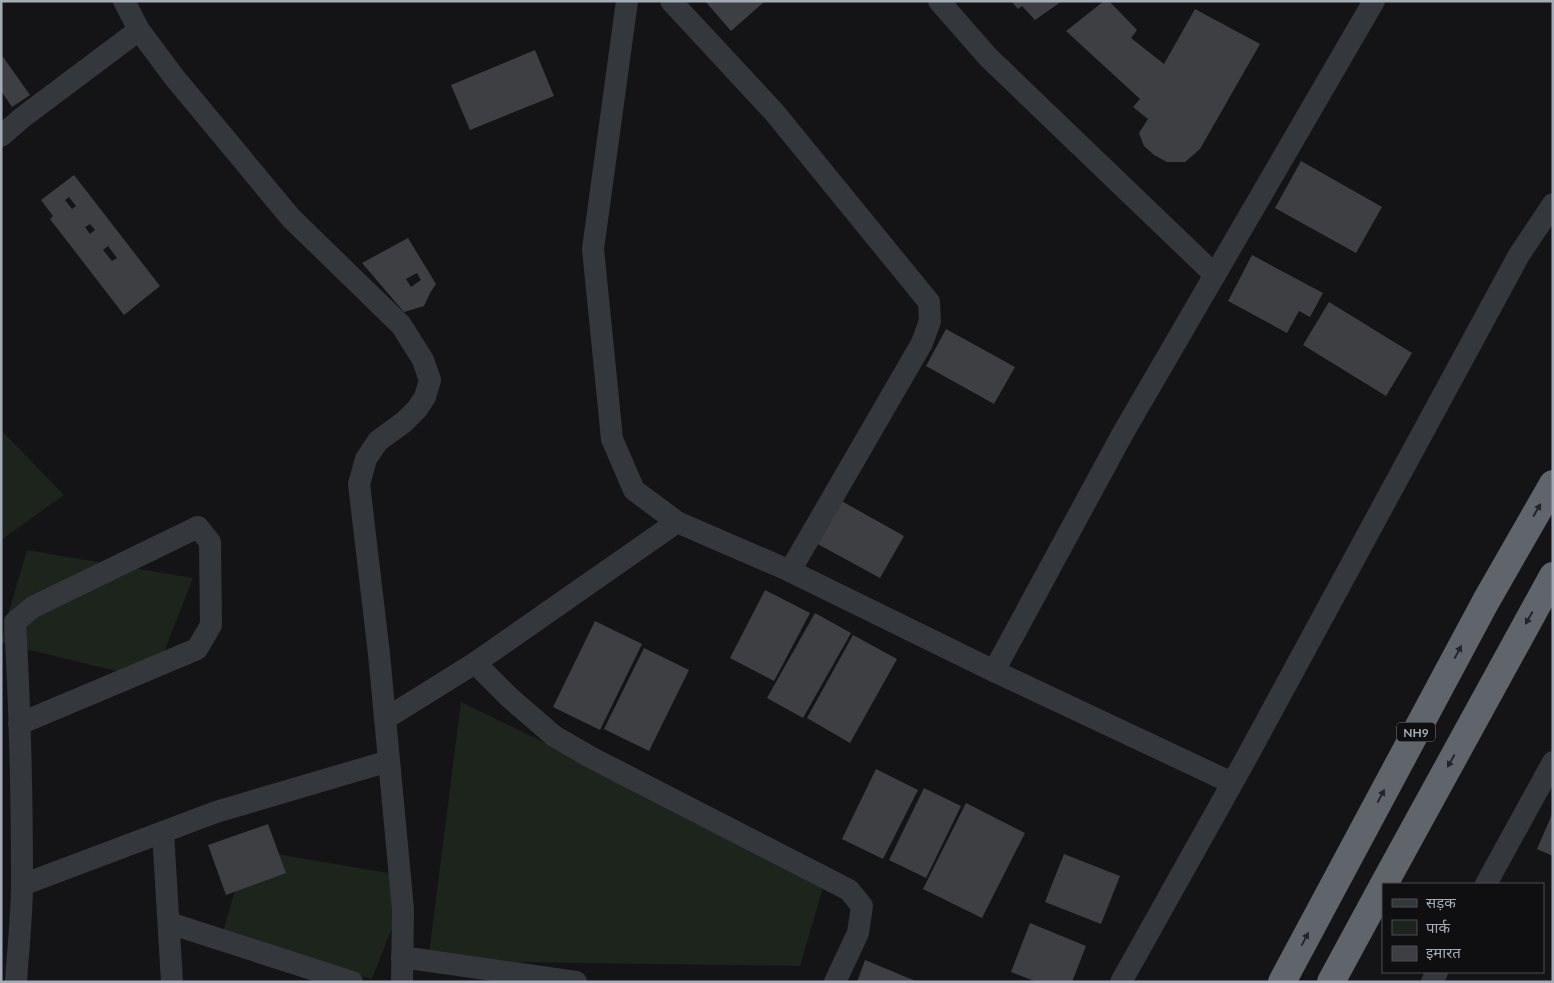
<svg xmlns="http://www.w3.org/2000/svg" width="1554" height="983" font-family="Lato,'Noto Sans Devanagari',sans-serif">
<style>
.green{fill:#1c241b}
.building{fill:#3e3f43;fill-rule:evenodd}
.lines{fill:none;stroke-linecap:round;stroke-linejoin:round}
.street{stroke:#34373b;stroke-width:22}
.highway{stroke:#60656c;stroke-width:28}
.oneway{fill:#232428}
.labels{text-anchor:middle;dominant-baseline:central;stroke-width:4;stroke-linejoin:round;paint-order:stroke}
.shield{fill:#0f0f11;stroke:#777e85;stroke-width:1}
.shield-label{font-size:12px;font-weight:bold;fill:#a4adb7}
</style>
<rect width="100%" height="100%" fill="#141416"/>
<g class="green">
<path d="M 1,430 L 64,495 L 1,540 Z"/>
<path d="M 27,550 L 193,578 L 153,680 L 1,643 L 1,639 Z"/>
<path d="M 461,702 L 826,878 L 800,966 L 428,961 Z"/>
<path d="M 247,849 L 412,877 L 372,979 L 220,942 Z"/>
</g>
<g class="building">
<path d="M 705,1 L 765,1 L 731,31 Z"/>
<path d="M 1011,1 L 1062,1 L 1035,20 L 1022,6 L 1018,9 Z"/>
<path d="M 1104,1 L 1109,1 L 1137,30 L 1131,38 L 1164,64 L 1195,9 L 1260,44 L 1200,149 L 1185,162 L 1167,162 L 1154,155 L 1144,146 L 1139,133 L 1148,119 L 1133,107 L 1140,99 L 1066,31 Z"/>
<path d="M 535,50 L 554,96 L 470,130 L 451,85 Z"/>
<path d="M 1,54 L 30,95 L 12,107 L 1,91 Z"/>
<path d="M 1301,161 L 1382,207 L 1356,253 L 1275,208 Z"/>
<path d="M 74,175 L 160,286 L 124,315 L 50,219 L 53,216 L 41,200 ZM 69,197 L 76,206 L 72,209 L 65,200 ZM 90,224 L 95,230 L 90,234 L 85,227 ZM 108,246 L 117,258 L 112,261 L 103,250 Z"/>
<path d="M 408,238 L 436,284 L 430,293 L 424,306 L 404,312 L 362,263 ZM 417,273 L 421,280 L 411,287 L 406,279 Z"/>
<path d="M 1252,255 L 1323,293 L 1310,317 L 1299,311 L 1287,333 L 1228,301 Z"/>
<path d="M 1329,302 L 1412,353 L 1386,396 L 1303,345 Z"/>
<path d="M 946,329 L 1015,367 L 994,404 L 926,366 Z"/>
<path d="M 838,499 L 904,536 L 880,578 L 814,542 Z"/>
<path d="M 765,590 L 810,613 L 774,681 L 730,658 Z"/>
<path d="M 815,613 L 851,633 L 803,718 L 767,698 Z"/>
<path d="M 595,621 L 642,644 L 600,730 L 553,707 Z"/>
<path d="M 853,635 L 897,659 L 850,743 L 807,718 Z"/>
<path d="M 644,648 L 689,670 L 649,751 L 604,729 Z"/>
<path d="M 876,769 L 918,790 L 883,859 L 842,839 Z"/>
<path d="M 924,788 L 961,806 L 926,878 L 889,860 Z"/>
<path d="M 966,803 L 1025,833 L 982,918 L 923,889 Z"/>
<path d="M 1553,812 L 1553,856 L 1537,849 Z"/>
<path d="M 268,824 L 286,873 L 226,895 L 208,845 Z"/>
<path d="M 1064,854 L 1120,876 L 1101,924 L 1045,902 Z"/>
<path d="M 1030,923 L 1086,946 L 1072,982 L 1037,982 L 1011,972 Z"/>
<path d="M 865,960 L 918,982 L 857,982 Z"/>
</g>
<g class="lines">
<g class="street">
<path d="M 124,1 L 139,30 L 174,77 L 291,218 L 401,325 L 423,360 L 430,380 L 425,397 L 417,409 L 404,422 L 378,441 L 366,459 L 359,484 L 379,654 L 403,909 L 402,982"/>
<path d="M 627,1 L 593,249 L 612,439 L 634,490 L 677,522 L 790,571 L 994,671 L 1123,433 L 1374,1"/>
<path d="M 671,1 L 774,112 L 929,302 L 930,321 L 922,343 L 790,571"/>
<path d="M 939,1 L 988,57 L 1215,275"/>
<path d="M 1,136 L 23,117 L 139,30"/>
<path d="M 475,663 L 509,697 L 554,736 L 592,758 L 849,890 L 862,906 L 858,933 L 835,982"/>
<path d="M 994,671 L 1232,783"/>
<path d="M 385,719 L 475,663 L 677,522"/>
<path d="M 163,832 L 172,982"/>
<path d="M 1486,884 L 1553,762"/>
<path d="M 22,885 L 216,812 L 389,761"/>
<path d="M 169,923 L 352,982"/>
<path d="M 402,957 L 576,982"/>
<path d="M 16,982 C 18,949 22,916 22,883 C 22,796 20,709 15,622 L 33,607 L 198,527 L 210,542 L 211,625 L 197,649 L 19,724"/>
<path d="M 1121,982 L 1243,764 L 1519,255 L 1553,204"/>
<path d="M 1432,982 L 1437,972"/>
</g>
<g class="highway">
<path d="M 1384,884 L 1553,576"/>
<path d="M 1282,982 L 1486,601 L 1553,484"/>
<path d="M 1331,982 L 1383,886"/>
</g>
</g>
<defs><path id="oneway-solid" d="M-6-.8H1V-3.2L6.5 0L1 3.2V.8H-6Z" transform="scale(1.25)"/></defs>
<g class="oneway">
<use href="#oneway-solid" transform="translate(1537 510) rotate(-60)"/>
<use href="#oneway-solid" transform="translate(1529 618) rotate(119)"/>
<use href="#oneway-solid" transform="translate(1458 652) rotate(-62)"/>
<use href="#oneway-solid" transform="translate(1451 761) rotate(119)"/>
<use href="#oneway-solid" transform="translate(1381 796) rotate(-62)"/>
<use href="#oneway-solid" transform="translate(1305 939) rotate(-62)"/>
</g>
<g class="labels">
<rect class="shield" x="1397" y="722.5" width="38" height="19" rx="4"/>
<g class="shield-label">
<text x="1416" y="732">NH9</text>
</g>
</g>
<rect width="1554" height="983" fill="none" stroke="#a4adb7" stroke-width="5"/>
<rect x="1382" y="883" width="162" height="90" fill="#0f0f11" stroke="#4b4e53"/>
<rect x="1392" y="899" width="25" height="8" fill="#34373b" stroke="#4b4e53"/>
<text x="1426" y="908" font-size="15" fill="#a4adb7">सड़क</text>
<rect x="1392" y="920" width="25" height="15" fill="#1c241b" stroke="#4b4e53"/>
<text x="1426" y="933" font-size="15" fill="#a4adb7">पार्क</text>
<rect x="1392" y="946" width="25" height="15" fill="#3e3f43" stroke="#4b4e53"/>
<text x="1426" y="958" font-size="15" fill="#a4adb7">इमारत</text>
</svg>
